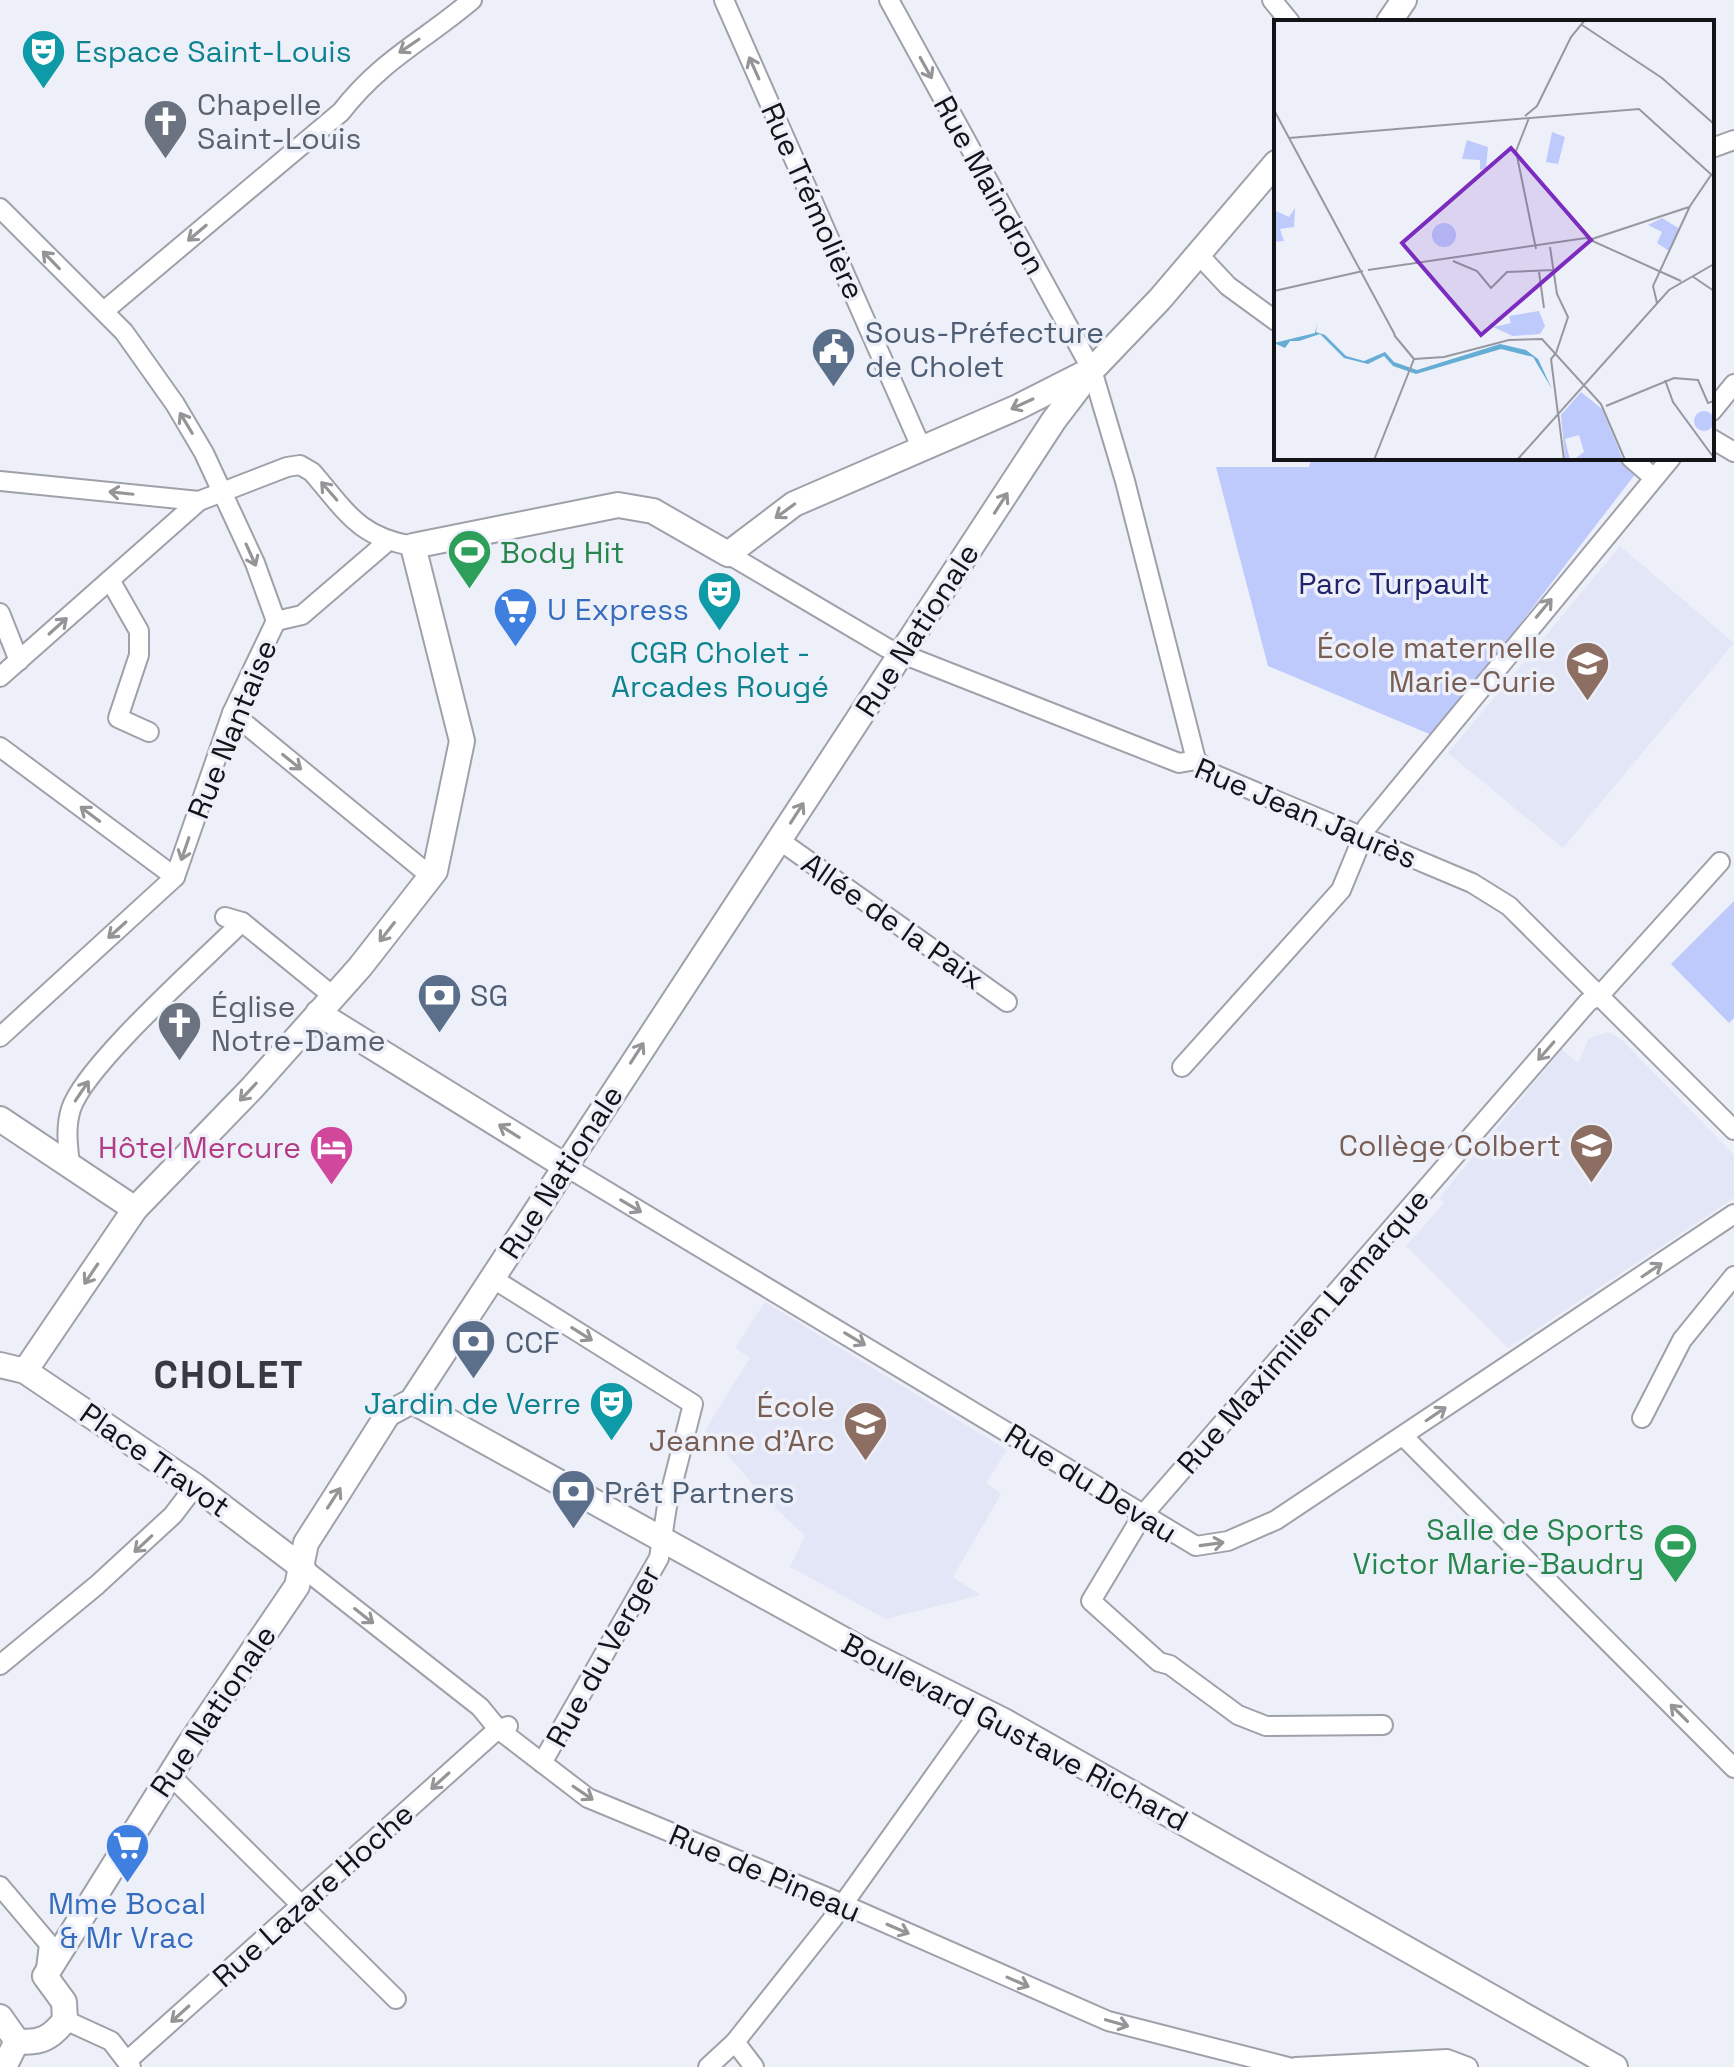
<svg xmlns="http://www.w3.org/2000/svg" width="1734" height="2067" font-family="'Space Grotesk',sans-serif">
<style>
.built{fill:#e2e6f6}
.green{fill:#bec9fc}
.lines{fill:none;stroke-linecap:round;stroke-linejoin:round}
.minor-casing{stroke:#9fa1aa;stroke-width:22}
.tertiary-casing{stroke:#9fa1aa;stroke-width:28}
.minor{stroke:#fff;stroke-width:18}
.tertiary{stroke:#fff;stroke-width:24}
.oneway{stroke:#959597}
.labels{text-anchor:middle;dominant-baseline:central;stroke-width:7;stroke-linejoin:round;paint-order:stroke}
.culture-label{font-size:30px;fill:#0d838f;stroke:#eef0f9;text-anchor:start}
.worship-label{font-size:30px;fill:#5b616d;stroke:#eef0f9;text-anchor:start}
.street-label{font-size:30px;fill:#131417;stroke:#eef0f9}
.service-label{font-size:30px;fill:#4e5e75;stroke:#eef0f9;text-anchor:start}
.leisure-label{font-size:30px;fill:#27864d;stroke:#eef0f9;text-anchor:start}
.park-label{font-size:30px;fill:#21236b;stroke:#eef0f9}
.shop-label{font-size:30px;fill:#366cbe;stroke:#eef0f9;text-anchor:start}
.education-label{font-size:30px;fill:#785e54;stroke:#eef0f9;text-anchor:end}
.hotel-label{font-size:30px;fill:#b23c85;stroke:#eef0f9;text-anchor:end}
.district-label{font-size:38px;font-weight:bold;letter-spacing:2px;fill:#383a41;stroke:#eef0f9}
.inset-road{fill:none;stroke:#96989f;stroke-width:2}
.view{fill:#7b2cbf;fill-opacity:0.15;stroke:#7b2cbf;stroke-width:4}
.inset-edge{fill:none;stroke:#131417;stroke-width:4}
</style>
<rect width="100%" height="100%" fill="#eef0f9"/>
<g class="built">
<path d="M 1620,546 L 1734,643 L 1563,848 L 1448,753 Z"/>
<path d="M 1608,1032 L 1622,1040 L 1734,1155 L 1734,1198 L 1508,1348 L 1406,1246 L 1444,1203 L 1439,1198 L 1562,1049 L 1578,1063 L 1589,1038 Z"/>
<path d="M 765,1302 L 1007,1450 L 986,1483 L 1001,1494 L 953,1577 L 981,1595 L 886,1619 L 790,1567 L 805,1536 L 769,1502 L 705,1430 L 750,1358 L 735,1348 Z"/>
</g>
<g class="green">
<path d="M 1311,458 L 1620,458 L 1636,473 L 1434,736 L 1268,666 L 1216,467 L 1309,467 Z"/>
<path d="M 1734,901 L 1734,1018 L 1729,1023 L 1671,964 Z"/>
</g>
<g class="lines">
<defs>
<g id="minor">
<path d="M 724,0 L 921,447"/>
<path d="M 889,0 L 1092,370 L 1125,481 L 1196,760"/>
<path d="M 1272,0 L 1290,22"/>
<path d="M 1712,148 L 1734,140"/>
<path d="M 0,208 L 124,332 L 175,404 L 204,453 L 255,563 L 276,621"/>
<path d="M 1198,254 L 1228,286 L 1276,321"/>
<path d="M 104,311 L 341,112 C 382,59 424,41 472,0"/>
<path d="M 1712,411 L 1734,384"/>
<path d="M 1712,439 L 1734,452"/>
<path d="M 1631,458 L 1654,478"/>
<path d="M 0,481 L 199,501"/>
<path d="M 728,554 L 887,648 L 1179,763 L 1196,760"/>
<path d="M 110,580 L 139,631 L 139,655 L 118,718 L 149,732"/>
<path d="M 0,613 L 19,661"/>
<path d="M 276,621 L 302,615 L 387,542"/>
<path d="M 0,677 L 199,501 L 287,467 L 300,465 L 312,472 C 346,511 358,537 413,546"/>
<path d="M 232,713 L 422,869 L 435,871"/>
<path d="M 0,747 L 175,877"/>
<path d="M 1196,760 L 1211,773 L 1472,883 L 1509,906 L 1734,1130"/>
<path d="M 779,840 L 1007,1002"/>
<path d="M 225,917 L 242,922 L 333,996"/>
<path d="M 0,1037 L 175,877 L 232,713 L 276,621"/>
<path d="M 1182,1067 L 1341,890 L 1367,827 L 1671,458"/>
<path d="M 70,1165 C 68,1146 65,1128 71,1109 C 85,1065 203,961 242,922"/>
<path d="M 565,1166 L 1196,1546 L 1228,1541 L 1276,1520 L 1734,1214"/>
<path d="M 492,1278 L 693,1404 L 667,1506 L 659,1558 L 542,1763"/>
<path d="M 1642,1418 L 1682,1340 L 1734,1276"/>
<path d="M 1403,1436 L 1734,1768"/>
<path d="M 303,1568 L 480,1707 L 498,1729 L 588,1798 L 822,1895 L 1108,2021 L 1288,2067"/>
<path d="M 0,1665 L 97,1585 L 173,1515 L 195,1486"/>
<path d="M 1383,1725 L 1266,1726 L 1238,1715 L 1170,1665 L 1159,1662 L 1091,1601 L 1142,1516 L 1588,1002 L 1600,995 L 1720,862"/>
<path d="M 170,1775 L 396,1999"/>
<path d="M 0,1886 L 49,1944 L 46,1969"/>
<path d="M 65,2020 L 111,2041 L 131,2067"/>
<path d="M 735,2042 L 754,2067"/>
<path d="M 127,2061 L 498,1729 L 508,1726"/>
<path d="M 708,2067 L 735,2042 L 831,1921 L 982,1709"/>
<path d="M 1296,2067 L 1447,2059 L 1468,2067"/>
</g>
<g id="tertiary">
<path d="M 1389,22 L 1404,0"/>
<path d="M 318,1013 L 565,1166"/>
<path d="M 0,1119 L 135,1209"/>
<path d="M 0,1365 L 25,1371 L 195,1486 L 303,1568"/>
<path d="M 25,1371 L 135,1209 L 253,1087 L 360,967 L 435,871 L 462,741 L 413,546 L 618,505 L 653,511 L 728,554 L 794,504 L 1018,407 L 1087,372"/>
<path d="M 412,1401 L 864,1651 L 1004,1721 L 1615,2067"/>
<path d="M 0,2017 L 17,2041 C 40,2044 51,2038 65,2020 L 64,2002 L 45,1976 L 189,1745 L 297,1586 L 306,1543 L 338,1493 L 388,1414 L 412,1401 L 1054,420 L 1092,370 L 1160,299 L 1276,163"/>
<path d="M 4,2067 L 17,2041"/>
</g>
</defs>
<use href="#minor" class="minor-casing"/>
<use href="#tertiary" class="tertiary-casing"/>
<use href="#minor" class="minor"/>
<use href="#tertiary" class="tertiary"/>
</g>
<defs><path id="oneway-shaft" d="M-6 0H5M1.5-3L5.5 0L1.5 3" fill="none" stroke-width="1.6" stroke-linecap="round" stroke-linejoin="round" transform="scale(2)"/></defs>
<g class="oneway">
<use href="#oneway-shaft" transform="translate(409 46) rotate(146)"/>
<use href="#oneway-shaft" transform="translate(754 68) rotate(-114)"/>
<use href="#oneway-shaft" transform="translate(926 68) rotate(61)"/>
<use href="#oneway-shaft" transform="translate(197 233) rotate(140)"/>
<use href="#oneway-shaft" transform="translate(51 260) rotate(-134)"/>
<use href="#oneway-shaft" transform="translate(1022 404) rotate(155)"/>
<use href="#oneway-shaft" transform="translate(186 423) rotate(-121)"/>
<use href="#oneway-shaft" transform="translate(329 491) rotate(-131)"/>
<use href="#oneway-shaft" transform="translate(121 493) rotate(-174)"/>
<use href="#oneway-shaft" transform="translate(1001 503) rotate(-57)"/>
<use href="#oneway-shaft" transform="translate(785 511) rotate(144)"/>
<use href="#oneway-shaft" transform="translate(251 555) rotate(66)"/>
<use href="#oneway-shaft" transform="translate(1544 608) rotate(-50)"/>
<use href="#oneway-shaft" transform="translate(58 626) rotate(-42)"/>
<use href="#oneway-shaft" transform="translate(292 762) rotate(39)"/>
<use href="#oneway-shaft" transform="translate(797 813) rotate(-57)"/>
<use href="#oneway-shaft" transform="translate(90 814) rotate(-143)"/>
<use href="#oneway-shaft" transform="translate(185 849) rotate(109)"/>
<use href="#oneway-shaft" transform="translate(117 930) rotate(138)"/>
<use href="#oneway-shaft" transform="translate(387 932) rotate(128)"/>
<use href="#oneway-shaft" transform="translate(1546 1051) rotate(131)"/>
<use href="#oneway-shaft" transform="translate(637 1053) rotate(-57)"/>
<use href="#oneway-shaft" transform="translate(82 1091) rotate(-56)"/>
<use href="#oneway-shaft" transform="translate(248 1092) rotate(133)"/>
<use href="#oneway-shaft" transform="translate(509 1131) rotate(-148)"/>
<use href="#oneway-shaft" transform="translate(631 1206) rotate(31)"/>
<use href="#oneway-shaft" transform="translate(1652 1270) rotate(-34)"/>
<use href="#oneway-shaft" transform="translate(91 1274) rotate(124)"/>
<use href="#oneway-shaft" transform="translate(582 1334) rotate(32)"/>
<use href="#oneway-shaft" transform="translate(855 1339) rotate(31)"/>
<use href="#oneway-shaft" transform="translate(1436 1414) rotate(-34)"/>
<use href="#oneway-shaft" transform="translate(334 1498) rotate(-57)"/>
<use href="#oneway-shaft" transform="translate(143 1544) rotate(137)"/>
<use href="#oneway-shaft" transform="translate(1212 1544) rotate(-8)"/>
<use href="#oneway-shaft" transform="translate(364 1616) rotate(38)"/>
<use href="#oneway-shaft" transform="translate(1679 1713) rotate(-135)"/>
<use href="#oneway-shaft" transform="translate(440 1781) rotate(138)"/>
<use href="#oneway-shaft" transform="translate(583 1793) rotate(34)"/>
<use href="#oneway-shaft" transform="translate(898 1929) rotate(23)"/>
<use href="#oneway-shaft" transform="translate(1018 1982) rotate(24)"/>
<use href="#oneway-shaft" transform="translate(180 2014) rotate(138)"/>
<use href="#oneway-shaft" transform="translate(1117 2023) rotate(16)"/>
</g>
<defs>
<symbol id="theatre-pin" viewBox="-11 -11 22 30"><path d="M0 17L-7.5 6A9.5 9.5 0 1 1 7.5 6Z" fill="#0f9aa8" stroke="#eef0f9"/><path d="M-5-5.5Q0-4 5-5.5V0Q5 5 0 6Q-5 5-5 0ZM-3.3-2.5H-1v1.5H-3.3ZM1-2.5H3.3v1.5H1ZM-2.8 1Q0 5.5 2.8 1Z" fill="#fff"/></symbol>
<symbol id="church-pin" viewBox="-11 -11 22 30"><path d="M0 17L-7.5 6A9.5 9.5 0 1 1 7.5 6Z" fill="#6b7280" stroke="#eef0f9"/><path d="M-1.2-6h2.4v3.5h3.3v2.4h-3.3V6h-2.4V-.1h-3.3v-2.4h3.3Z" fill="#fff"/></symbol>
<symbol id="civic-pin" viewBox="-11 -11 22 30"><path d="M0 17L-7.5 6A9.5 9.5 0 1 1 7.5 6Z" fill="#5c6f8a" stroke="#eef0f9"/><path d="M-.6-6.5H3V-4.5H.6V-3L4-1V1h2V6H-6V1h2V-1L-.6-3ZM-1.2 2.5V6h2.4V2.5Z" fill="#fff"/></symbol>
<symbol id="stadium-pin" viewBox="-11 -11 22 30"><path d="M0 17L-7.5 6A9.5 9.5 0 1 1 7.5 6Z" fill="#2e9e5b" stroke="#eef0f9"/><path d="M0-5a6.5 5 0 1 0 0 10a6.5 5 0 1 0 0-10ZM-3.5-1.8h7v3.6h-7Z" fill="#fff"/></symbol>
<symbol id="supermarket-pin" viewBox="-11 -11 22 30"><path d="M0 17L-7.5 6A9.5 9.5 0 1 1 7.5 6Z" fill="#3f7fe0" stroke="#eef0f9"/><path d="M-6-5.5h2.5l.6 2H6L4.5 2H-2.5L-4.4-4H-6ZM-1.5 3.2a1.3 1.3 0 1 0 .1 0ZM3 3.2a1.3 1.3 0 1 0 .1 0Z" fill="#fff"/></symbol>
<symbol id="school-pin" viewBox="-11 -11 22 30"><path d="M0 17L-7.5 6A9.5 9.5 0 1 1 7.5 6Z" fill="#8d6e63" stroke="#eef0f9"/><path d="M0-5L7-2L0 1L-7-2ZM-4 1L0 2.5L4 1V4Q0 6-4 4Z" fill="#fff"/></symbol>
<symbol id="bank-pin" viewBox="-11 -11 22 30"><path d="M0 17L-7.5 6A9.5 9.5 0 1 1 7.5 6Z" fill="#5c6f8a" stroke="#eef0f9"/><path d="M-6-4H6V4H-6ZM0-2.3a2.3 2.3 0 1 0 0 4.6a2.3 2.3 0 1 0 0-4.6Z" fill="#fff"/></symbol>
<symbol id="hotel-pin" viewBox="-11 -11 22 30"><path d="M0 17L-7.5 6A9.5 9.5 0 1 1 7.5 6Z" fill="#d1479c" stroke="#eef0f9"/><path d="M-6-4.5h1.5V1H6V5H4.5V3h-9V5H-6ZM-4 0a1.8 1.8 0 1 1 3.6 0ZM.5 0V-2.5h3Q6-2.5 6 0Z" fill="#fff"/></symbol>
</defs>
<g fill-rule="evenodd">
<use href="#theatre-pin" x="18" y="26" width="51" height="69"/>
<use href="#church-pin" x="140" y="96" width="51" height="69"/>
<use href="#civic-pin" x="808" y="324" width="51" height="69"/>
<use href="#stadium-pin" x="444" y="526" width="51" height="69"/>
<use href="#theatre-pin" x="694" y="568" width="51" height="69"/>
<use href="#supermarket-pin" x="490" y="584" width="51" height="69"/>
<use href="#school-pin" x="1562" y="638" width="51" height="69"/>
<use href="#bank-pin" x="414" y="970" width="51" height="69"/>
<use href="#church-pin" x="154" y="998" width="51" height="69"/>
<use href="#school-pin" x="1566" y="1120" width="51" height="69"/>
<use href="#hotel-pin" x="306" y="1122" width="51" height="69"/>
<use href="#bank-pin" x="448" y="1316" width="51" height="69"/>
<use href="#theatre-pin" x="586" y="1378" width="51" height="69"/>
<use href="#school-pin" x="840" y="1398" width="51" height="69"/>
<use href="#bank-pin" x="548" y="1466" width="51" height="69"/>
<use href="#stadium-pin" x="1650" y="1520" width="51" height="69"/>
<use href="#supermarket-pin" x="102" y="1820" width="51" height="69"/>
</g>
<g class="labels">
<g class="culture-label">
<text x="75" y="51">Espace Saint-Louis</text>
<text x="720" y="652" text-anchor="middle">CGR Cholet -<tspan x="720" dy="34">Arcades Rougé</tspan></text>
<text x="581" y="1403" text-anchor="end">Jardin de Verre</text>
</g>
<g class="worship-label">
<text x="197" y="104">Chapelle<tspan x="197" dy="34">Saint-Louis</tspan></text>
<text x="211" y="1006">Église<tspan x="211" dy="34">Notre-Dame</tspan></text>
</g>
<g class="street-label">
<text transform="translate(990 185) rotate(61)">Rue Maindron</text>
<text transform="translate(813 201) rotate(66)">Rue Trémolière</text>
<text transform="translate(917 630) rotate(-57)">Rue Nationale</text>
<text transform="translate(232 729) rotate(-68)">Rue Nantaise</text>
<text transform="translate(1306 813) rotate(23)">Rue Jean Jaurès</text>
<text transform="translate(893 921) rotate(35)">Allée de la Paix</text>
<text transform="translate(561 1172) rotate(-57)">Rue Nationale</text>
<text transform="translate(1303 1331) rotate(-49)">Rue Maximilien Lamarque</text>
<text transform="translate(155 1460) rotate(35)">Place Travot</text>
<text transform="translate(1091 1483) rotate(32)">Rue du Devau</text>
<text transform="translate(603 1656) rotate(-61)">Rue du Verger</text>
<text transform="translate(213 1711) rotate(-56)">Rue Nationale</text>
<text transform="translate(1015 1732) rotate(28)">Boulevard Gustave Richard</text>
<text transform="translate(765 1873) rotate(23)">Rue de Pineau</text>
<text transform="translate(313 1895) rotate(-42)">Rue Lazare Hoche</text>
</g>
<g class="service-label">
<text x="865" y="332">Sous-Préfecture<tspan x="865" dy="34">de Cholet</tspan></text>
<text x="470" y="995">SG</text>
<text x="505" y="1342">CCF</text>
<text x="604" y="1492">Prêt Partners</text>
</g>
<g class="leisure-label">
<text x="500" y="552">Body Hit</text>
<text x="1644" y="1529" text-anchor="end">Salle de Sports<tspan x="1644" dy="34">Victor Marie-Baudry</tspan></text>
</g>
<g class="park-label">
<text x="1394" y="583">Parc Turpault</text>
</g>
<g class="shop-label">
<text x="547" y="609">U Express</text>
<text x="127" y="1903" text-anchor="middle">Mme Bocal<tspan x="127" dy="34">&amp; Mr Vrac</tspan></text>
</g>
<g class="education-label">
<text x="1556" y="647">École maternelle<tspan x="1556" dy="34">Marie-Curie</tspan></text>
<text x="1561" y="1145">Collège Colbert</text>
<text x="835" y="1406">École<tspan x="835" dy="34">Jeanne d’Arc</tspan></text>
</g>
<g class="hotel-label">
<text x="301" y="1147">Hôtel Mercure</text>
</g>
<g class="district-label">
<text x="229" y="1375">CHOLET</text>
</g>
</g>
<g transform="translate(1274 20)">
<rect width="440" height="440" fill="#eef0f9"/>
<path d="M 278,112 L 291,117 L 284,144 L 272,142 ZM 193,120 L 214,127 L 212,148 L 206,150 L 206,140 L 188,139 ZM 21,188 L 20,207 L 6,209 L 10,221 L 0,222 L 0,190 L 15,197 ZM 388,198 L 406,209 L 395,231 L 383,223 L 388,212 L 374,205 ZM158 215a12 12 0 1 1 24 0a12 12 0 1 1-24 0ZM 265,291 L 271,306 L 266,314 L 239,316 L 219,307 L 237,303 L 235,296 ZM 307,372 L 328,389 L 349,440 L 299,440 L 310,432 L 305,415 L 291,419 L 296,440 L 291,440 L 287,395 ZM420 401a10 10 0 1 1 20 0a10 10 0 1 1-20 0Z" fill="#bec9fc"/>
<path d="M 43,304 L 42,312 L 51,315 L 72,336 L 90,341 L 111,332 L 120,342 L 143,350 L 226,324 L 252,330 L 264,339 L 278,369 L 259,337 L 227,329 L 142,354 L 119,346 L 110,336 L 94,344 L 70,338 L 46,314 L 25,321 L 16,321 L 11,328 L 0,323 L 41,313 Z" fill="#65add5"/>
<path class="inset-road" d="M 308,5 L 388,58 L 440,104M 0,90 L 121,315M 251,96 L 263,86 L 297,17 L 311,0M 255,98 L 242,131 L 262,229M 15,118 L 365,89 L 440,157M 315,220 L 415,187M 276,227 L 283,274 L 294,297 L 282,333M 179,241 L 203,251 L 217,268 L 233,252 L 279,250M 94,250 L 312,218 L 407,261M 265,252 L 270,288M 418,256 L 440,271M 0,271 L 89,251M 383,283 L 379,266 L 416,186 L 437,155M 120,315 L 140,339M 282,333 L 277,339 L 284,394M 140,339 L 170,337 L 235,320 L 268,319 L 327,384 L 351,440M 391,360 L 399,382 L 440,438M 332,386 L 400,358 L 424,360 L 434,383 L 440,381M 284,392 L 290,440M 100,440 L 140,339M 243,440 L 395,270 L 440,244"/>
<path class="view" d="M 237,128 L 317,220 L 207,315 L 128,223 Z"/>
<rect width="440" height="440" class="inset-edge"/>
</g>
</svg>
